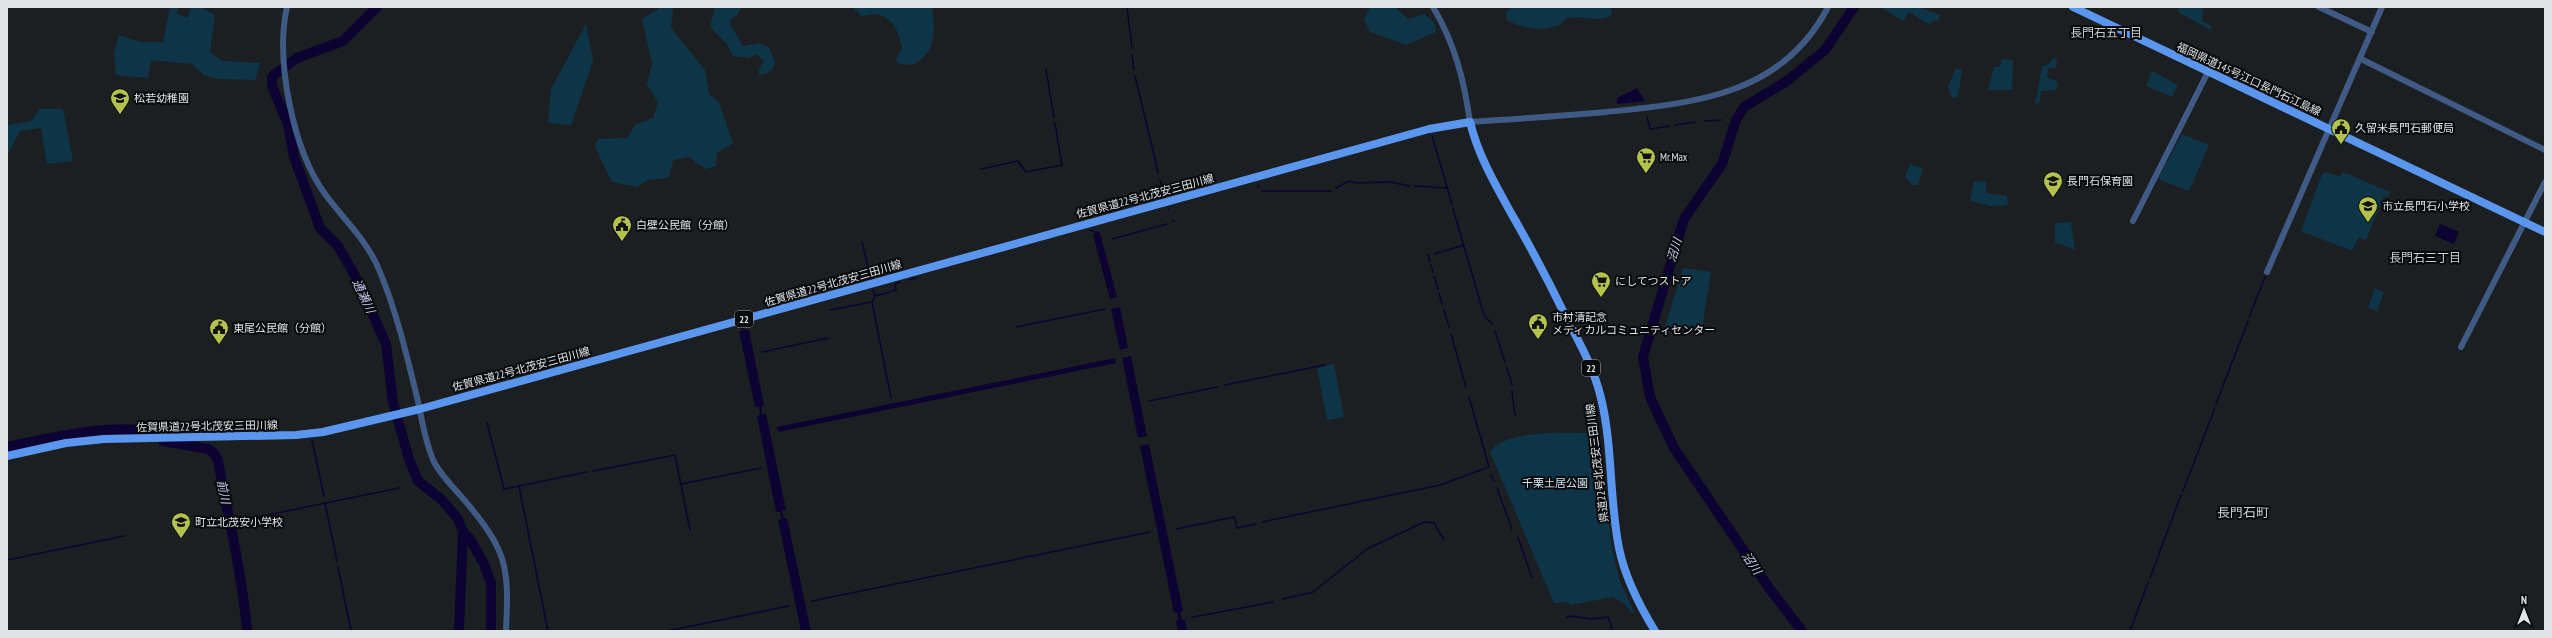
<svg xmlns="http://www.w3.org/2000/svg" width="2552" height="638" font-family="'PT Sans Narrow','Noto Sans JP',sans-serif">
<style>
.green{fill:#0e3447}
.water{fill:#0c0332}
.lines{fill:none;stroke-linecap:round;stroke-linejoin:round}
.stream{stroke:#0c0332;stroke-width:1.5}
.river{stroke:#0c0332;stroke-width:10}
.minor{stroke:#3f5b85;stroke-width:6}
.major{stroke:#5b96ee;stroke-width:8}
.labels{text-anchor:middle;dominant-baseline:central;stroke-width:4;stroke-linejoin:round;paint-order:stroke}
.shield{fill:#08090a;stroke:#a0a2a3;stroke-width:1}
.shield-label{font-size:10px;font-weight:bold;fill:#e1e3e5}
.street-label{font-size:11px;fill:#e1e3e5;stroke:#08090a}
.poi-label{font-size:11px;fill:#e1e3e5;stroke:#08090a;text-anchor:start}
.park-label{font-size:11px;fill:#cfe4f1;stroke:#08090a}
.neighbourhood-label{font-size:12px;fill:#c9ced0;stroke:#08090a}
.water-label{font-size:12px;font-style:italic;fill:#c8cbf4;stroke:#08090a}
.quarter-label{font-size:13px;fill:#c9ced0;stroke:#08090a}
</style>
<rect width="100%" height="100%" fill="#1c1f21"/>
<g class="green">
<path d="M 170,7 L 178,7 L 177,14 L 188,18 L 191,7 L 200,7 L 215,15 L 210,52 L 222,61 L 260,63 L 255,80 L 217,79 L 204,75 L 192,64 L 151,60 L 148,78 L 116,75 L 114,53 L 119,35 L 140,42 L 163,42 Z"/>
<path d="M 661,7 L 673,7 L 671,28 L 705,70 L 709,94 L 719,102 L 733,143 L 717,153 L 716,166 L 705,169 L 689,157 L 673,160 L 669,178 L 648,180 L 637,187 L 612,182 L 595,147 L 598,139 L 627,138 L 635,125 L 653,118 L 658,102 L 647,85 L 652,63 L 642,19 Z"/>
<path d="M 715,7 L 741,7 L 739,13 L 730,20 L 730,24 L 743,46 L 760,43 L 769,47 L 775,62 L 772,70 L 765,74 L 759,74 L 759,70 L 764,61 L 756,54 L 749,58 L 733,56 L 727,44 L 710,27 Z"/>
<path d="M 853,7 L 932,7 C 933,17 935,28 933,39 C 930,55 914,72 897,62 L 896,58 L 902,48 C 900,35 894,19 880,15 C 875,13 867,16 861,16 Z"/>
<path d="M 1370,7 L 1395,7 L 1408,19 L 1424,14 L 1434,22 L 1436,32 L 1406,45 L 1370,32 L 1364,19 Z"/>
<path d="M 1512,7 L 1609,7 L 1612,11 L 1611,16 C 1596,23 1583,15 1568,18 C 1565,19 1562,24 1558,25 C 1543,32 1521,28 1507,20 L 1506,13 Z"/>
<path d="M 1880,7 L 1919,7 L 1940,15 L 1938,21 L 1934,20 L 1930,25 L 1909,12 L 1903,21 Z"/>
<path d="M 2180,7 L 2203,7 L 2202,21 L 2212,26 L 2211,30 L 2178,12 Z"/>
<path d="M 586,24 L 593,61 L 571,125 L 548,123 L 551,89 Z"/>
<path d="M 2054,58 L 2057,62 L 2056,68 L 2049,68 L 2047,76 L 2049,79 L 2056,80 L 2058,86 L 2055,90 L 2041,91 L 2040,101 L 2035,106 L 2042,66 L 2048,65 Z"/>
<path d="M 2002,59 L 2013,60 L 2012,90 L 1988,90 L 1994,67 L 2000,67 Z"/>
<path d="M 1956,68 L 1962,70 L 1958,97 L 1952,98 L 1948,87 Z"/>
<path d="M 2152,71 L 2178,85 L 2172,97 L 2146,86 Z"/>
<path d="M 40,109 L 63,109 L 73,161 L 47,164 L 41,128 L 20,131 L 7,156 L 8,125 L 31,121 Z"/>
<path d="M 2182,134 L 2209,145 L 2189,191 L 2160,180 L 2159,177 Z"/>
<path d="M 1910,164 L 1923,169 L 1918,185 L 1912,185 L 1905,177 Z"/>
<path d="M 2327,172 L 2340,177 L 2343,172 L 2390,192 L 2387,197 L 2384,196 L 2366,240 L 2358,238 L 2352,251 L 2301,231 L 2322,174 Z"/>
<path d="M 1974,181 L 1986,182 L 1986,193 L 2007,196 L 2008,205 L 1991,206 L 1970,201 Z"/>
<path d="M 2071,222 L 2075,250 L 2055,242 L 2055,223 Z"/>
<path d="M 1683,268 L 1711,272 L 1702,329 L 1665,327 Z"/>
<path d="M 2375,288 L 2384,292 L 2377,311 L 2368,308 Z"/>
<path d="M 1334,364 L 1344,417 L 1327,420 L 1317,368 Z"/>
<path d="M 1591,433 L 1600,440 L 1612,549 L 1620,581 L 1634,612 L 1632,613 L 1625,604 L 1613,597 L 1570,605 L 1568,602 L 1554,603 L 1490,452 C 1506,429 1566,433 1591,433 Z"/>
</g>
<g class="water">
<path d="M 1637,88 L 1645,101 L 1617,104 L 1617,98 Z"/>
<path d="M 2440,224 L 2459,232 L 2454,244 L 2435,236 Z"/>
<path d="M 1097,231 L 1100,233 L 1117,297 L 1110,299 L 1093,235 Z"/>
<path d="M 1120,307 L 1128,348 L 1120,350 L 1111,309 Z"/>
<path d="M 741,326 L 745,330 L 749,330 L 764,405 L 761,407 L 762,414 L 766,414 L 786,510 L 782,511 L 784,518 L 787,518 L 811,631 L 801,631 L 778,520 L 782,519 L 780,512 L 776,512 L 757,416 L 760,415 L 759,407 L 755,407 L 739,331 L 743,331 L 739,327 Z"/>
<path d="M 1131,356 L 1147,436 L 1138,438 L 1122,358 Z"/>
<path d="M 1115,358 L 1116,363 L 778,432 L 777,427 Z"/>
<path d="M 1149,444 L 1183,611 L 1180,612 L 1182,620 L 1185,619 L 1187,631 L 1178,631 L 1176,621 L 1178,620 L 1177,612 L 1174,613 L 1140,446 Z"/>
</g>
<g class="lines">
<g class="stream">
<path d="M 1127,7 L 1132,48"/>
<path d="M 1132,55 L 1134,70"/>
<path d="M 1046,69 L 1054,117"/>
<path d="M 1135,76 L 1158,172"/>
<path d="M 1647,117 L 1650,129 L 1669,126"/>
<path d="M 1705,121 L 1721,120"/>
<path d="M 1675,125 L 1695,122"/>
<path d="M 1432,136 L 1452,204"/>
<path d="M 981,169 L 1018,161 L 1026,172 L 1062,165 L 1055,123"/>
<path d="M 1160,180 L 1165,197"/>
<path d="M 1258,185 L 1259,188"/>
<path d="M 1415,186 L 1447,188"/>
<path d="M 1336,188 L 1349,181 L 1355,183 L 1390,182 L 1410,186"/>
<path d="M 1262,191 L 1331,191"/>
<path d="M 1168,208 L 1169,210"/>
<path d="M 1453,209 L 1484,315 L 1492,324"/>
<path d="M 1173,220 L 1174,222"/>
<path d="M 1090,230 L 1095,232"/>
<path d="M 1112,239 L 1167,224"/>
<path d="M 862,242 L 871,280"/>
<path d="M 1434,254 L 1464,245"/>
<path d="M 1428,255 L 1430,261"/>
<path d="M 1431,265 L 1433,272"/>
<path d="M 1434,276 L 1438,289"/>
<path d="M 909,280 L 915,278"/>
<path d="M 873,290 L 875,296 L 872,302 L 891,398"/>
<path d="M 1439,293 L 1442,304"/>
<path d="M 875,296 L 896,290 L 895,284 L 900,282"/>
<path d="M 830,310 L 872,302"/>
<path d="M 1444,310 L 1449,327"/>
<path d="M 2249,317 L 2265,277"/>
<path d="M 1016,327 L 1105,309"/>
<path d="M 1495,331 L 1505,362"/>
<path d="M 1451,334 L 1466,387"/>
<path d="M 762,352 L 828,338"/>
<path d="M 1507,368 L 1512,385"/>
<path d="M 1225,385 L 1325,365"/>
<path d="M 1512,391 L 1515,415"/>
<path d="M 1149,401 L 1217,387"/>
<path d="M 2216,404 L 2248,321"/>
<path d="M 487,423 L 504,489 L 587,472"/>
<path d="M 312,440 L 324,496"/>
<path d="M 593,471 L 675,455 L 690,530"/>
<path d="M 1491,474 L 1494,481"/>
<path d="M 681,484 L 761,468"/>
<path d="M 519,486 L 548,631"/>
<path d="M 1497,488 L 1512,529"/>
<path d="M 2183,491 L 2215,408"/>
<path d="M 325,503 L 337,561"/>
<path d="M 238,521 L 399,488"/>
<path d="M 1262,522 L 1440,485 L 1489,467 L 1469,397"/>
<path d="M 1176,529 L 1234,517 L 1237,528 L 1256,524"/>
<path d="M 1518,537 L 1532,578"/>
<path d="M 7,560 L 124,536"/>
<path d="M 338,567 L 351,631"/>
<path d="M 2150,578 L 2181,495"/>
<path d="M 1283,599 L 1313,592 L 1367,549 L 1424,522 L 1434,523 L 1444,540"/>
<path d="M 812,601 L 1150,532"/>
<path d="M 1193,617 L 1273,602"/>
<path d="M 1566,618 L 1570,616 L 1591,619 L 1608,617 L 1613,631"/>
<path d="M 667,631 L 789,606"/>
<path d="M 2130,631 L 2148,583"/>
</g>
<g class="river">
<path d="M 377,7 L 343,41 L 297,58 L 275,74 L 272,77 L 272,86 L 288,124 L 294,157 L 320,228 L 338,246 L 359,283 L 386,344 L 393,403 L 409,459 L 418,481 L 442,500 L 458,519 L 463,532 L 470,539 L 484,564 L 491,583 L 491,631"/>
<path d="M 163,441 L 208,449 L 213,452 L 218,460 C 228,517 242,573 247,631"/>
<path d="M 7,447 C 49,438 110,423 152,432"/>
<path d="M 459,631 L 463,532"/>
<path d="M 1802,631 L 1769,588 L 1674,448 L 1650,397 L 1643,357 L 1684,219 L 1722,164 L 1736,120 L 1744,107 L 1787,81 L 1825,50 L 1854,7"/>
</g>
<g class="minor">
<path d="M 287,7 C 275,60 293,150 325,194 C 344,220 368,241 380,272 C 396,311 406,352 416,393 C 422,417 424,440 434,462 C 442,477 456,490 466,502 C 508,552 509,568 506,631"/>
<path d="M 1433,7 C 1455,44 1464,80 1470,122 C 1516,119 1561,116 1606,112 C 1694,103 1782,96 1828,7"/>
<path d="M 2319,7 L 2372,32"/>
<path d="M 2361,59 L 2545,150"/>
<path d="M 2133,221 L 2208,72"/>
<path d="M 2267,272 L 2382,7"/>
<path d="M 2461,347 L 2545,182"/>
</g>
<g class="major">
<path d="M 2073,7 L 2545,232"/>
<path d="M 7,456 L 66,443 L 104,439 L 296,435 L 323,432 L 420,409 L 1429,129 L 1470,122 C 1478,155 1495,184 1511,213 C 1530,246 1548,280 1565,315 C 1579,342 1594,368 1601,398 C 1613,447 1609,499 1619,548 C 1625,578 1639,605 1655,631"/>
</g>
</g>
<defs>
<symbol id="school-pin" viewBox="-11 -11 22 30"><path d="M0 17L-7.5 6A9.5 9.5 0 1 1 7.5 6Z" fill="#b3c24b" stroke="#08090a"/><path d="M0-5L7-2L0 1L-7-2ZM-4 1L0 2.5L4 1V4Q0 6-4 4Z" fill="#111"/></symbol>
<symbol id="civic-pin" viewBox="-11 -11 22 30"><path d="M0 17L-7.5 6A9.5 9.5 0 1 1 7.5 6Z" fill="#b3c24b" stroke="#08090a"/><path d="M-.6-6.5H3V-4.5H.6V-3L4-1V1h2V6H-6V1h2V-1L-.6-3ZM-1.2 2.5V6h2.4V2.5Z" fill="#111"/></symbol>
<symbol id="supermarket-pin" viewBox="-11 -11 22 30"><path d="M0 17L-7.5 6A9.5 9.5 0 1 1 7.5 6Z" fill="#b3c24b" stroke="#08090a"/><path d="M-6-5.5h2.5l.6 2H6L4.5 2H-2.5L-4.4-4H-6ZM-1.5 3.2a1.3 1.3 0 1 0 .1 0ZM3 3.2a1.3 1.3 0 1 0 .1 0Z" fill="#111"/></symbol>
</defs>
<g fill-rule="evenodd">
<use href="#school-pin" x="109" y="87" width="22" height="30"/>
<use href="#civic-pin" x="2330" y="117" width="22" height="30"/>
<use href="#supermarket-pin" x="1635" y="146" width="22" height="30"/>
<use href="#school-pin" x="2042" y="170" width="22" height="30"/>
<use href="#school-pin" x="2357" y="195" width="22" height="30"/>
<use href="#civic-pin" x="611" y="214" width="22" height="30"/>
<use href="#supermarket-pin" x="1590" y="270" width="22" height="30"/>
<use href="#civic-pin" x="1527" y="312" width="22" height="30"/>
<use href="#civic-pin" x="208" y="317" width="22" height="30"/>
<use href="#school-pin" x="170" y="511" width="22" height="30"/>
</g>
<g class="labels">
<g class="shield">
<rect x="735" y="311" width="18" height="16" rx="3"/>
<rect x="1582" y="360" width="18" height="16" rx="3"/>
</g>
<g class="shield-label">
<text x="744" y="319">22</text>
<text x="1591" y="368">22</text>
</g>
<g class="street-label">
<text transform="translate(2249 79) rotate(25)">福岡県道145号江口長門石江島線</text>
<text transform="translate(1145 196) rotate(-15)">佐賀県道22号北茂安三田川線</text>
<text transform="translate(833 283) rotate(-16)">佐賀県道22号北茂安三田川線</text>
<text transform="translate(521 369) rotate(-15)">佐賀県道22号北茂安三田川線</text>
<text transform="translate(207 426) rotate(-1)">佐賀県道22号北茂安三田川線</text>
<text transform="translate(1597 463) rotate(-97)">県道22号北茂安三田川線</text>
</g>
<g class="poi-label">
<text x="134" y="98">松若幼稚園</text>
<text x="2355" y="128">久留米長門石郵便局</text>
<text x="1660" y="157">Mr.Max</text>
<text x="2067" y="181">長門石保育園</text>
<text x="2382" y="206">市立長門石小学校</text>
<text x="636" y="225">白壁公民館（分館）</text>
<text x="1615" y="281">にしてつストア</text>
<text x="1552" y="317">市村清記念<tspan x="1552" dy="13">メディカルコミュニティセンター</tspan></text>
<text x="233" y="328">東尾公民館（分館）</text>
<text x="195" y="522">町立北茂安小学校</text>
</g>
<g class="park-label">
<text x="1555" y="483">千栗土居公園</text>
</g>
<g class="neighbourhood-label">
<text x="2106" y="32">長門石五丁目</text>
<text x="2425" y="257">長門石三丁目</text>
</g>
<g class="water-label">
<text transform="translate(1674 250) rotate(-73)">沼川</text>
<text transform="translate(364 296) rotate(65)">通瀬川</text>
<text transform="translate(224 492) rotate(79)">前川</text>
<text transform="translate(1752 563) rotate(56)">沼川</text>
</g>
<g class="quarter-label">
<text x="2243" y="512">長門石町</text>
</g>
</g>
<rect width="2552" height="638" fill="none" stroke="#e1e3e5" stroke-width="16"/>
<g transform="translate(2524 610)" stroke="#08090a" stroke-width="3" paint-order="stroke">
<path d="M0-3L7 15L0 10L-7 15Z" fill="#e1e3e5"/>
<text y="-6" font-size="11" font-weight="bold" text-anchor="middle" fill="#e1e3e5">N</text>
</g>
</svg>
